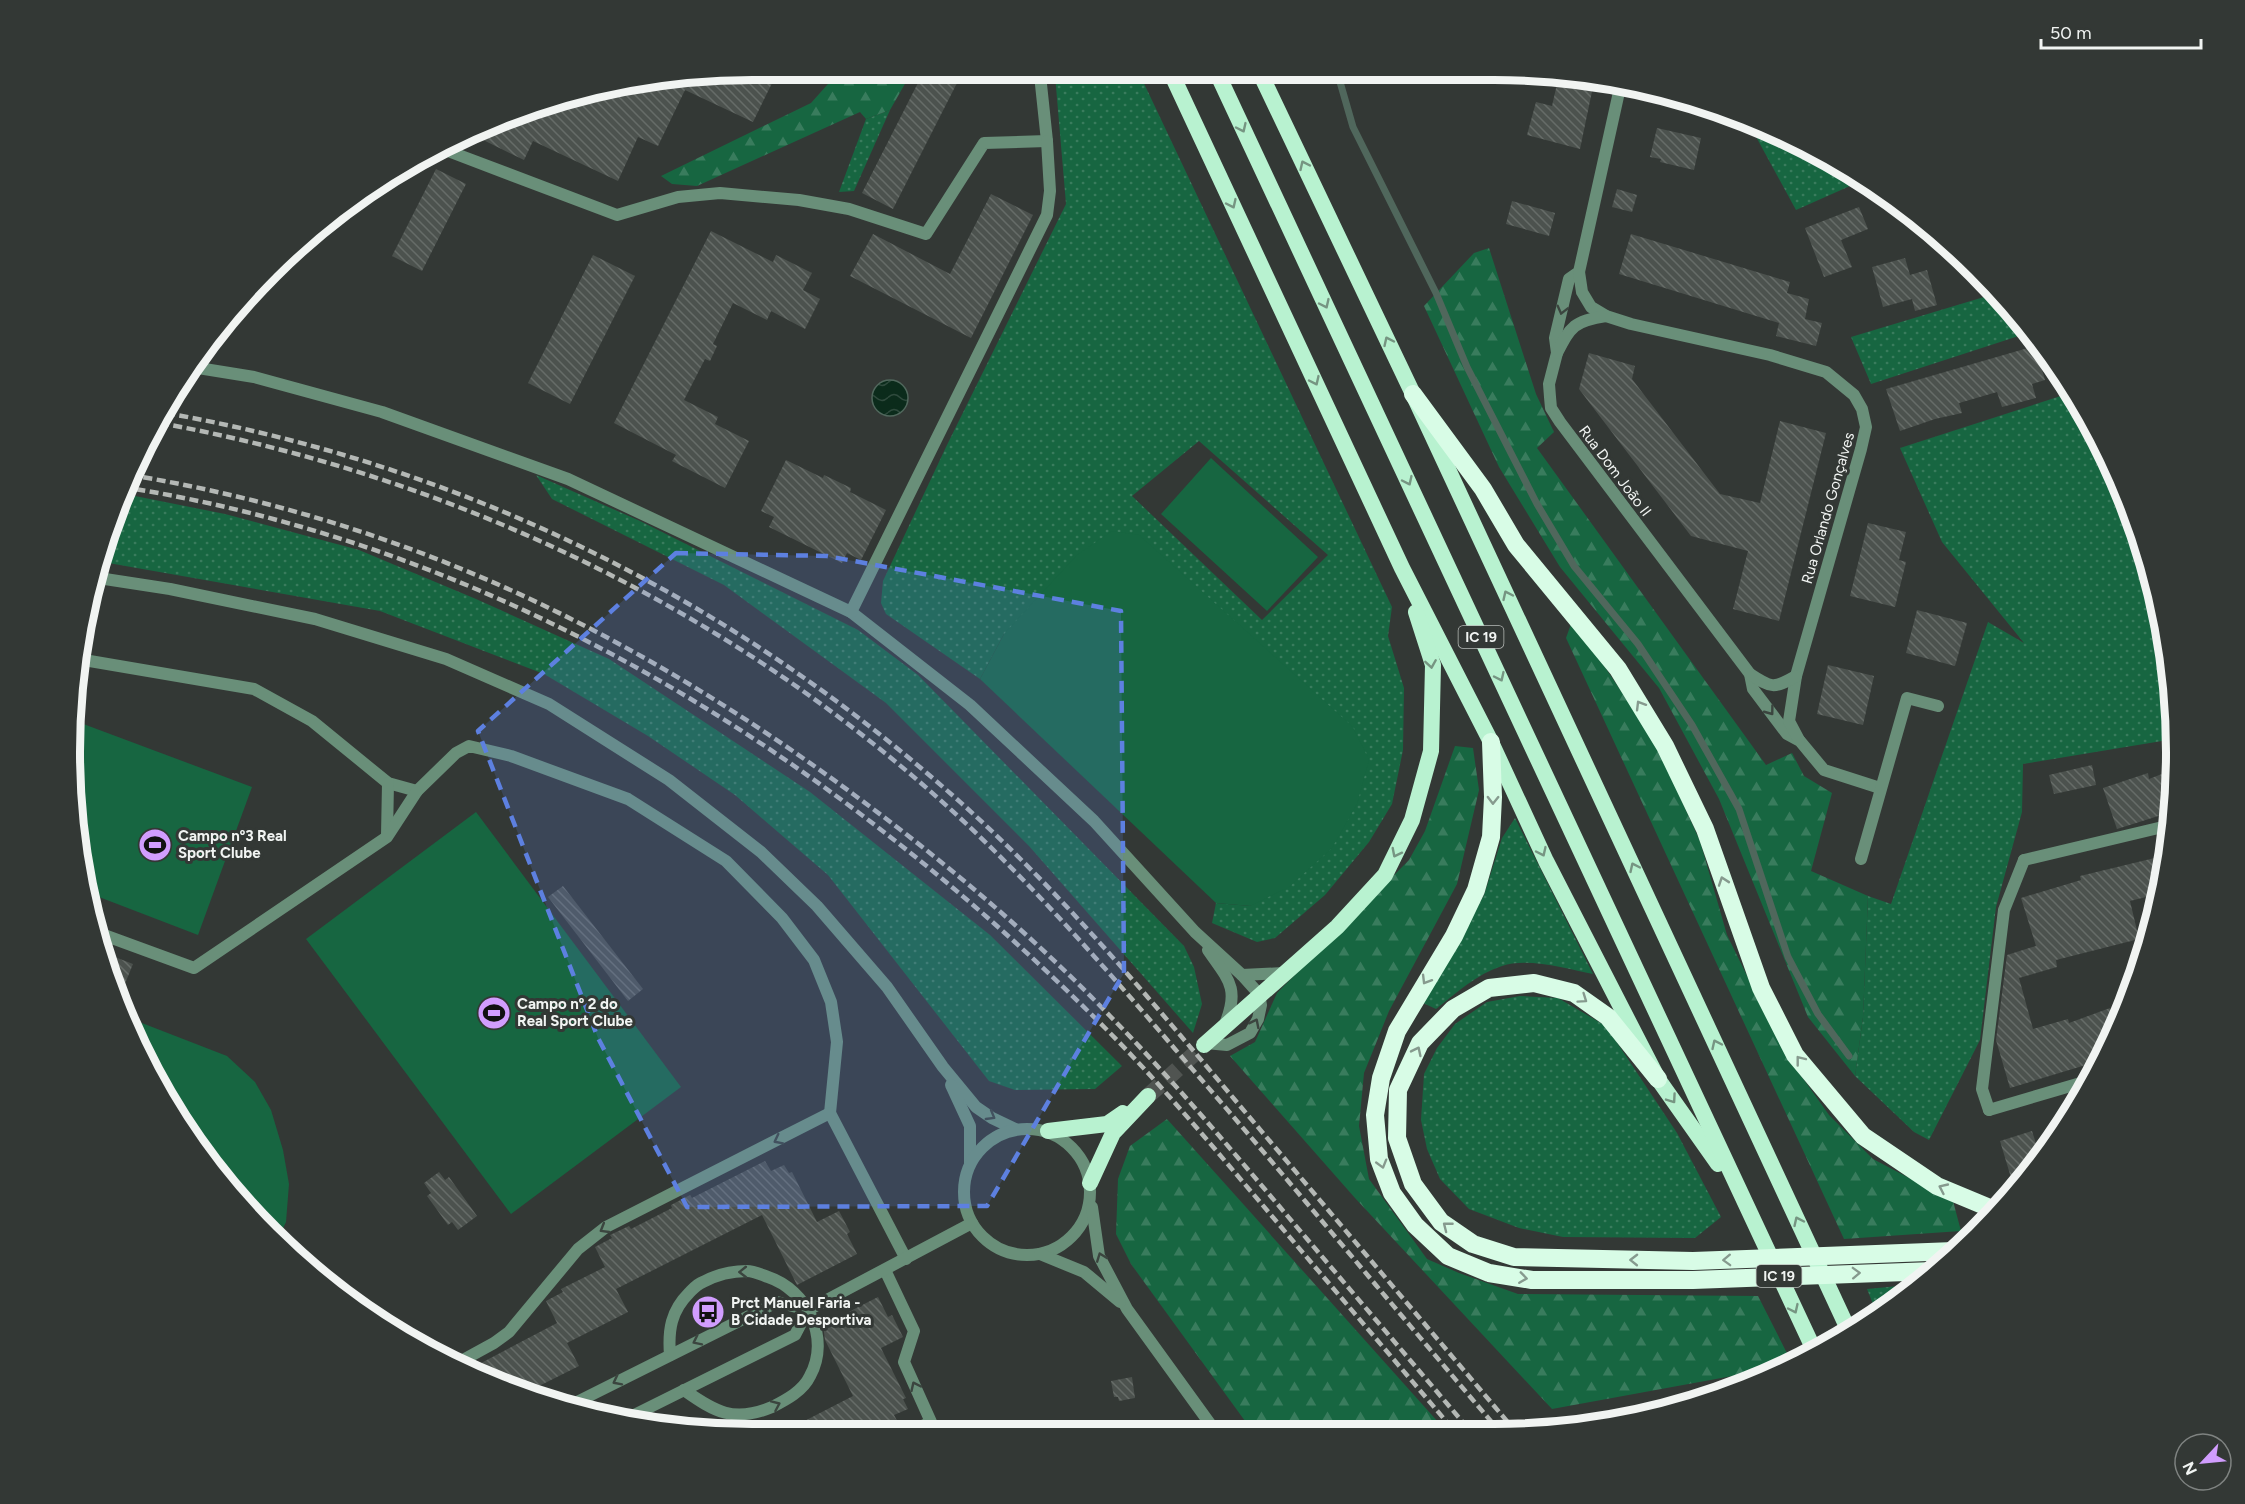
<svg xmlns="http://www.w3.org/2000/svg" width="2245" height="1504" font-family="Figtree,sans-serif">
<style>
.green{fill:url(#green-dots);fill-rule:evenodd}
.forest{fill:url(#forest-firs)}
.pitch{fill:#176641}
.water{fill:url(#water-waves);stroke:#50675c;stroke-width:1.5}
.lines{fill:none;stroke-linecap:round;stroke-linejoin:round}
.stream{stroke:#50675c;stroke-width:7}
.building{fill:url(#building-back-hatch)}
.trunk-tunnel{stroke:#505451;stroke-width:16;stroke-dasharray:16 8;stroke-linecap:butt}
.service{stroke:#698f79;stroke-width:12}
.minor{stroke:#698f79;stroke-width:12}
.tertiary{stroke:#698f79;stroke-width:12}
.trunk{stroke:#b8f2d0;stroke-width:16}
.motorway{stroke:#d8fce6;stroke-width:18}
.rail{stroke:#b4b8b5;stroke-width:4.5;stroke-dasharray:9 4.5;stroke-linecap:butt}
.oneway{stroke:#769582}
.oneway2{stroke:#3b453f}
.oneway3{stroke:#869a8e}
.marked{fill:#5d80e0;fill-opacity:0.2;stroke:#5d80e0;stroke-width:4.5;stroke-dasharray:12 8;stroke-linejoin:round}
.labels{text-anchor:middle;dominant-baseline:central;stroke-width:6;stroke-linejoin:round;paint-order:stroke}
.shield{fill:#333835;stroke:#b8bcb9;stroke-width:1.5}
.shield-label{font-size:14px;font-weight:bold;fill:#f1f4f2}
.street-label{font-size:15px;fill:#f1f4f2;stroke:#333835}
.poi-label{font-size:15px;font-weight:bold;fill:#f1f4f2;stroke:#333835;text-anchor:start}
.rim{fill:none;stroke:#f1f4f2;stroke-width:8}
</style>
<defs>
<pattern id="green-dots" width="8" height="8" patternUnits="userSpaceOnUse" patternTransform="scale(1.5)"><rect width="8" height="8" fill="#176641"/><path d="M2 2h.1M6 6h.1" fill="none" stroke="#397c5d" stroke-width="1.8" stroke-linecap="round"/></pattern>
<pattern id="forest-firs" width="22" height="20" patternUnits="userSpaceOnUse" patternTransform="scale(1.5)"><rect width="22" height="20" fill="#176641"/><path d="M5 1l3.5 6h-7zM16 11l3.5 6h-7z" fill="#397c5d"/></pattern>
<pattern id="water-waves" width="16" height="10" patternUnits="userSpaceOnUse" patternTransform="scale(1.5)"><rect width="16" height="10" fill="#0b2b1b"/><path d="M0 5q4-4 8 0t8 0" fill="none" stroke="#2f4a3d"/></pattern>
<pattern id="building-back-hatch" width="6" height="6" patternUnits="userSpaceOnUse" patternTransform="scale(1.5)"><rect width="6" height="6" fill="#4c524e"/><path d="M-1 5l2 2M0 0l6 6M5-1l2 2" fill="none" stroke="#666c68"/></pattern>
</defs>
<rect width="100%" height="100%" fill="#333835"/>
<g class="green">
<path d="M 1055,75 L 1140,75 L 1392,607 L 1388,636 L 1404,688 L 1403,750 L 1392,804 L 1369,842 L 1325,895 L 1275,938 L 1257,942 L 1212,923 L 1216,903 L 1251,906 L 1004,634 L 980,679 L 886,614 L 881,603 L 883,581 L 946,447 L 1066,204 ZM 1199,441 L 1328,555 L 1262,620 L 1132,496 Z"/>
<path d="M 890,110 L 854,191 L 839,192 L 866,119 Z"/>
<path d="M 1748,122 L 1795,139 L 1859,182 L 1796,210 Z"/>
<path d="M 1994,292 L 2031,332 L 1871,384 L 1851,337 L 1994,294 Z"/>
<path d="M 2070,393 L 2101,442 L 2110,490 L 2120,488 L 2153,576 L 2175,708 L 2174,739 L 2023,764 L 2022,812 L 1996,907 L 1980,1040 L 1929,1140 L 1914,1132 L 1855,1076 L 1863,1017 L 1868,896 L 1891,904 L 1988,622 L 2024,643 L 1942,542 L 1900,448 Z"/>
<path d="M 536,475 L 640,521 L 858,630 L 918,675 L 1184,946 L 1194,967 L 1202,1004 L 1193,1033 L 1029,846 L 886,703 L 724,585 L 552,499 Z"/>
<path d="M 120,493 L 225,514 L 359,550 L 476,599 L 609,659 L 810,792 L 990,935 L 1122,1066 L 1095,1089 L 1015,1090 L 989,1081 L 828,875 L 735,795 L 648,736 L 544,674 L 380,611 L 97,561 Z"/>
<path d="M 1515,818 L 1593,974 C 1568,969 1527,957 1502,966 C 1477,974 1456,993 1436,1009 L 1423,1003 L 1484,895 L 1502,838 Z"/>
<path d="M 1520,996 L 1558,998 L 1606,1026 L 1677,1133 L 1721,1217 L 1695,1238 L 1563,1237 L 1519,1228 L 1469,1209 L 1440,1179 L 1427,1149 L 1421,1120 L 1424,1074 L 1437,1048 L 1455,1024 L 1487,1002 Z"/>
<path d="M 1920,1284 L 1909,1294 L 1877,1314 L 1867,1289 Z"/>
</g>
<g class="forest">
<path d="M 836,75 L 910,75 L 890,110 L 866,119 L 860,112 L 697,186 L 672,184 L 661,176 L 811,103 Z"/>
<path d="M 1489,248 L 1536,394 L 1554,432 L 1537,448 L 1766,765 L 1792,753 L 1804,776 L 1832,793 L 1811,871 L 1868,896 L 1863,1017 L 1855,1076 L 1808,1017 L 1719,799 L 1659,688 L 1560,567 L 1499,467 L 1424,306 L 1474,253 Z"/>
<path d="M 1571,624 L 1586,639 L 1654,740 L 1700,841 L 1727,935 L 1785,1053 L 1829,1115 L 1873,1159 L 1953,1201 L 1961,1231 L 1844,1239 L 1566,638 Z"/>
<path d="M 1455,746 L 1473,748 L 1479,790 L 1457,884 L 1389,1011 L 1364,1073 L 1359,1126 L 1369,1179 L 1427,1259 L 1459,1273 L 1518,1294 L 1758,1296 L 1793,1365 L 1552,1409 L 1355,1198 L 1230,1056 L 1255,1042 L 1277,993 L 1409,860 L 1425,831 Z"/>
<path d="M 1167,1119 L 1447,1432 L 1253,1432 L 1131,1264 L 1116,1234 L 1118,1179 L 1130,1146 Z"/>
</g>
<g class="pitch">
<path d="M 1211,458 L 1318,557 L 1267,611 L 1161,514 Z"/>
<path d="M 1112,531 L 1139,535 L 1353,727 L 1369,760 L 1357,804 L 1332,848 L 1289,887 L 1250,906 L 1216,903 L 980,679 L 1004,634 L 1077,555 Z"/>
<path d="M 70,719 L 252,787 L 198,935 L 86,892 L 70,797 Z"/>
<path d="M 476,812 L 681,1087 L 511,1214 L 306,939 Z"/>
<path d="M 129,1018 L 227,1056 L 255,1082 L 271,1110 L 283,1150 L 289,1184 L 286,1222 L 277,1241 L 238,1202 L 161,1094 Z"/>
</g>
<circle class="water" cx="890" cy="398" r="18"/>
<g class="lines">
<path class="stream" d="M 1338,75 L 1353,127 L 1436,293 L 1467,367 L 1537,504 L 1574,566 L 1638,644 L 1692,725 L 1739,809 L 1788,957 L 1818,1014 L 1849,1056"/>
</g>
<g class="building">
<path d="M 663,75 L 776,75 L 753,122 L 685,90 L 658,146 L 638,137 L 618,181 L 533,141 L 524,160 L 473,135 L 533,105 Z"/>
<path d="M 922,75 L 946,75 L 958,81 L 893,209 L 862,193 Z"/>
<path d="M 1559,75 L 1582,75 L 1595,77 L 1580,149 L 1527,135 L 1536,102 L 1552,106 Z"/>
<path d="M 1657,128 L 1701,138 L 1694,170 L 1660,162 L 1661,159 L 1650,157 Z"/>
<path d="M 436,169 L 466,184 L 422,271 L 392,256 Z"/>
<path d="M 1617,189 L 1637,195 L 1632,212 L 1612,207 Z"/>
<path d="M 991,194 L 1033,215 L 971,338 L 850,276 L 873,234 L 950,274 Z"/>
<path d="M 1512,201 L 1555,213 L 1549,236 L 1506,224 Z"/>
<path d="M 1859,207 L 1868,229 L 1841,240 L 1852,267 L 1824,277 L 1805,228 Z"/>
<path d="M 711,231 L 773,262 L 776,255 L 812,273 L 803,290 L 820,299 L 805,329 L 771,311 L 767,320 L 733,303 L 713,344 L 717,346 L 710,361 L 705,359 L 684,400 L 718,417 L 715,424 L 749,441 L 725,488 L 672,461 L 676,455 L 614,423 Z"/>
<path d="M 1631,234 L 1790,282 L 1787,293 L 1809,299 L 1805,319 L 1822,323 L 1816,346 L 1776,336 L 1779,323 L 1619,274 Z"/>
<path d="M 593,255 L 635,276 L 570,404 L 528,383 Z"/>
<path d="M 1905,258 L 1910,275 L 1927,270 L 1937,305 L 1915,311 L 1912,299 L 1883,307 L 1872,267 Z"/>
<path d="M 2035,346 L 2045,380 L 2032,384 L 2036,398 L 2002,407 L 1997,392 L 1959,403 L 1962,413 L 1935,419 L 1900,431 L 1886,389 Z"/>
<path d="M 1589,353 L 1635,366 L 1632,379 L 1720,494 L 1760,503 L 1780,421 L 1826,433 L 1779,621 L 1733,609 L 1748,551 L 1691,536 L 1579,389 Z"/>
<path d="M 786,460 L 823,478 L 824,475 L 851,488 L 850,492 L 886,510 L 861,560 L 847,553 L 842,563 L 769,527 L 774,517 L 761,511 Z"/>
<path d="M 1868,523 L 1906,532 L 1899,560 L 1906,562 L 1895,607 L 1850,596 Z"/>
<path d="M 1917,610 L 1967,623 L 1955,666 L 1906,653 Z"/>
<path d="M 1828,665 L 1874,676 L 1863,725 L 1817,714 Z"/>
<path d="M 2092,765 L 2096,785 L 2054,794 L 2049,775 Z"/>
<path d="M 2172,770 L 2171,812 L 2117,829 L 2103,788 L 2148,773 L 2149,779 Z"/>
<path d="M 2167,855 L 2158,894 L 2130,901 L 2139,939 L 2056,960 L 2057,967 L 2019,978 L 2033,1029 L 2068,1019 L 2069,1023 L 2110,1008 L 2111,1010 L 2124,1006 L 2099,1061 L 2010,1088 L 1996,1040 L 2007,955 L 2036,946 L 2021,898 L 2081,880 L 2080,876 Z"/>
<path d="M 563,886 L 643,989 L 628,1001 L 548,897 Z"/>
<path d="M 102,952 L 133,964 L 120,996 L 108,966 Z"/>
<path d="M 2032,1131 L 2040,1156 L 2015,1191 L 2000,1141 Z"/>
<path d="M 765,1161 L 771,1171 L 784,1165 L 789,1173 L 792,1172 L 817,1222 L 839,1211 L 850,1232 L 847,1234 L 857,1254 L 797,1285 L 762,1215 L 616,1289 L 628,1312 L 567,1343 L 579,1366 L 525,1393 L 466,1371 L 557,1323 L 546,1301 L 563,1292 L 561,1289 L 605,1267 L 595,1247 L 612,1238 L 610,1235 L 629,1226 L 631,1229 L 672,1208 L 671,1205 L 690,1195 L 692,1198 Z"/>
<path d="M 439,1172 L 445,1180 L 449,1177 L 477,1216 L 458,1230 L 452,1222 L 448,1225 L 427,1196 L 431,1193 L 424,1183 Z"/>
<path d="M 878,1297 L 888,1317 L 892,1315 L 903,1337 L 881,1348 L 906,1398 L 903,1399 L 908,1409 L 894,1415 L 900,1426 L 890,1430 L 787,1430 L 853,1396 L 825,1340 L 823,1325 Z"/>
<path d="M 1132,1377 L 1135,1398 L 1119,1401 L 1118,1397 L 1114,1397 L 1111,1381 Z"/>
</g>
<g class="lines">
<path class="trunk-tunnel" d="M 1148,1096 L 1204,1045"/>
<g class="service">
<path d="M 446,148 L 448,151 L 617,215 L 678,197 L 720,193 L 799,200 L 849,209 L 926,234 L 984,143 L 1047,141 L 1040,75"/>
<path d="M 192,367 L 254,377 L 382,412 L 568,479 L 851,612 L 970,705 L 1094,821 L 1195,932 L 1242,975 L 1259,994 L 1261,1005 L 1258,1019 L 1250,1033 L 1227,1045 L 1206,1043"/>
<path d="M 851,612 L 1047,215 L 1050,191 L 1047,141"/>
<path d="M 78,659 L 254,689 L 312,721 L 388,783 L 417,791"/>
<path d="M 387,835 L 388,783"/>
<path d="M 93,931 L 194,968 L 387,837 L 417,791 L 456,753 L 469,746 L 511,756 L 628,799 L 726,861 L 782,918 L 814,960 L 831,1002 L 837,1042 L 830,1113"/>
<path d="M 1208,950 C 1228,979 1240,988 1225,1024"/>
<path d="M 1242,975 L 1283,973"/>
<path d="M 1989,1110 L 1982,1089 L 2004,910 L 2024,860"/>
</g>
<g class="minor">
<path d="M 1621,83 L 1579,272 L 1569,279 L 1555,338 L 1557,353 L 1549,384 L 1550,397 L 1551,408 L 1560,422 L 1750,674 L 1753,689 L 1787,734 L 1800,741 L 1824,770 L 1880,788"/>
<path d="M 1579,272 L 1582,292 L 1591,307 L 1606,316 L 1631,324 L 1770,355 L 1826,372 L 1854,395 L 1862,409 L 1866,427 L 1861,449 L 1796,676 L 1789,721 L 1799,740"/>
<path d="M 1557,353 C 1571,326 1574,321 1606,316"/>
<path d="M 1750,674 C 1771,688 1774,689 1796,676"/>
<path d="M 1861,859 L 1907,698 L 1938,706"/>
<path d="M 2024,860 L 2171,825"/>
<path d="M 1989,1110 L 2091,1080"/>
<path d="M 885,1270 L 914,1331 L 904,1362 L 931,1422 L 914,1430"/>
<path d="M 452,1366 L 494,1343 L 509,1332 L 578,1249 L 606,1227 L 830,1113 L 906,1259"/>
</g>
<g class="tertiary">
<path d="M 92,577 L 170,589 L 315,619 L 446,659 L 549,704 L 669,780 L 761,852 L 817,906 L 887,987 L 943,1067 L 976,1107 L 992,1118 L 1015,1129"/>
<path d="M 951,1085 L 970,1126 L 970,1163"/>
<circle cx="1027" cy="1192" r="63"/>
<path d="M 1092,1207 L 1099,1256 L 1127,1309 L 1216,1432"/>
<path d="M 1040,1254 L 1084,1272 L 1120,1302"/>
<path d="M 670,1355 C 668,1330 671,1311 689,1293 C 693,1289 697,1284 703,1282 C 716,1275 732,1271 747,1271 C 754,1271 762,1275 768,1277 C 807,1290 831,1338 810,1376 C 803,1391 786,1400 772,1407 C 734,1423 715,1412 684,1390"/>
<path d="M 565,1408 L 777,1302 L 808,1310"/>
<path d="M 622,1421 L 795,1335 L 808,1310 L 972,1223"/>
</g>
<g class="trunk">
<path d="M 1172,75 L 1402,568 L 1491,742 L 1546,861 L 1658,1079 L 1718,1164"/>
<path d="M 1218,75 L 1815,1352"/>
<path d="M 1261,75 L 1413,394 L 1849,1331"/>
<path d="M 1204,1045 L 1337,927 L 1385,875 L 1412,820 L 1431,751 L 1433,665 L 1416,612"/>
<path d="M 1048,1131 L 1107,1124 L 1123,1113"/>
<path d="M 1090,1183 L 1113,1133 L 1148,1096"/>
</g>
<g class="motorway">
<path d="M 1413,394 L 1483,489 L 1516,545 L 1618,669 L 1665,746 L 1705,829 L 1761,988 L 1795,1055 L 1863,1136 L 1937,1186 L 1997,1211"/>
<path d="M 1491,742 L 1493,797 L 1491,837 L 1476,890 L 1454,936 L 1397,1031 L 1381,1078 L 1375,1115 L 1379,1159 L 1392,1193 L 1415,1225 L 1448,1256 L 1489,1273 L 1532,1280 L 1693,1280 L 1933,1271"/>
<path d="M 1658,1079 L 1608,1017 L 1574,993 L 1534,983 L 1489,988 L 1453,1009 L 1420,1043 L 1398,1090 L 1397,1138 L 1413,1184 L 1441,1222 L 1473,1244 L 1514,1257 L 1693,1261 L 1954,1251"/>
</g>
<g class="rail">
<path d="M 166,413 C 458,465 720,592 943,787 C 1051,880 1143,991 1235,1100 C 1329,1211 1423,1322 1517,1433"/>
<path d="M 160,423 C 449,476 718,603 938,798 C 1029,879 1108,971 1187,1063 C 1293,1185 1396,1310 1501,1433"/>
<path d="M 130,475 C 403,520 632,631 853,794 C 944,861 1032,935 1110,1016 C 1172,1079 1228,1146 1285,1213 C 1347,1286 1410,1360 1472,1433"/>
<path d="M 123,487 C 502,547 828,753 1097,1020 C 1155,1077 1207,1140 1260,1202 C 1325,1279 1391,1356 1456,1433"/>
</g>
</g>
<defs><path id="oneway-chevron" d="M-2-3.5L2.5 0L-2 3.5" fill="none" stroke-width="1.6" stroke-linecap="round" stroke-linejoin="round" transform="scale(1.5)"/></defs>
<g class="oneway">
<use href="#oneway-chevron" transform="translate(1242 128) rotate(65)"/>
<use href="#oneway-chevron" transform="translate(1304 165) rotate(-115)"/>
<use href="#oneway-chevron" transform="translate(1232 204) rotate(65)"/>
<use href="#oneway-chevron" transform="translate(1325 304) rotate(65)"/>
<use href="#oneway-chevron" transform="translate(1388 341) rotate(-115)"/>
<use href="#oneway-chevron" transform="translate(1315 381) rotate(65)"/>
<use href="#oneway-chevron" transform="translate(1408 481) rotate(65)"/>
<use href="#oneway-chevron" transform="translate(1507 595) rotate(-115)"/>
<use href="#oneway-chevron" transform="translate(1431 664) rotate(81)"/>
<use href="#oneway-chevron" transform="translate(1500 677) rotate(65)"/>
<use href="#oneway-chevron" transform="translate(1542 852) rotate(65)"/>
<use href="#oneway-chevron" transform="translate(1396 853) rotate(117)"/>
<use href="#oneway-chevron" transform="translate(1634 867) rotate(-115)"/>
<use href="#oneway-chevron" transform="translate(1716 1044) rotate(-115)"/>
<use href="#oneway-chevron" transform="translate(1672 1099) rotate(55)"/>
<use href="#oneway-chevron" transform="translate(1798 1221) rotate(-115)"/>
<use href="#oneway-chevron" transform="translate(1794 1309) rotate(65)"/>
</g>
<g class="oneway2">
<use href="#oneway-chevron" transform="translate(1562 310) rotate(104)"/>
<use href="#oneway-chevron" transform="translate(1770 711) rotate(53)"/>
<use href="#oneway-chevron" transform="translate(1255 1023) rotate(-63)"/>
<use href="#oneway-chevron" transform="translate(991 1116) rotate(30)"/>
<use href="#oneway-chevron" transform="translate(778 1140) rotate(153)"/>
<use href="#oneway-chevron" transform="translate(604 1229) rotate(149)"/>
<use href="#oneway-chevron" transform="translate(1101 1257) rotate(-111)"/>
<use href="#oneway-chevron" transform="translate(743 1272) rotate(179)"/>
<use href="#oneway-chevron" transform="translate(697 1341) rotate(154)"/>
<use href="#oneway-chevron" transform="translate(617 1381) rotate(153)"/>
<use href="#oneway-chevron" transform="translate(915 1386) rotate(-115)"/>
<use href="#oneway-chevron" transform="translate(776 1405) rotate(-24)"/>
</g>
<g class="oneway3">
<use href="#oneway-chevron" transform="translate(1640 705) rotate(-121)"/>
<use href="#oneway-chevron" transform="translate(1493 800) rotate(91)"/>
<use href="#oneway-chevron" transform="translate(1723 881) rotate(-109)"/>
<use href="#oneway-chevron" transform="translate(1426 980) rotate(121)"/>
<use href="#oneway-chevron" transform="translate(1583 999) rotate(35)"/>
<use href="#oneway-chevron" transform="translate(1417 1051) rotate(-64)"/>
<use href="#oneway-chevron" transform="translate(1800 1060) rotate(-128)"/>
<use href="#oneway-chevron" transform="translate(1382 1164) rotate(74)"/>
<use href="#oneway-chevron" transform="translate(1943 1188) rotate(-155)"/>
<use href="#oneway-chevron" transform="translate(1447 1226) rotate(-142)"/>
<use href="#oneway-chevron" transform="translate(1634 1260) rotate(-179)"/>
<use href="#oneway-chevron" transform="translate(1727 1260) rotate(178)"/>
<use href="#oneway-chevron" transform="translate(1856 1273) rotate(-2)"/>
<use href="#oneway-chevron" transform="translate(1523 1278) rotate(8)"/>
</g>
<path class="marked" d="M 676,553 L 827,556 L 1121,611 L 1124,973 L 987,1206 L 687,1207 L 598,1038 L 478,731 Z"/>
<defs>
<symbol id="stadium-disc" viewBox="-11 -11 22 22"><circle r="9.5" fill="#d19dfe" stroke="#333835"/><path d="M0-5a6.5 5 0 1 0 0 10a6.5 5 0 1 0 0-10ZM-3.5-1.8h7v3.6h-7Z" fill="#111"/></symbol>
<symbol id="bus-disc" viewBox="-11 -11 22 22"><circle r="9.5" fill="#d19dfe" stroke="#333835"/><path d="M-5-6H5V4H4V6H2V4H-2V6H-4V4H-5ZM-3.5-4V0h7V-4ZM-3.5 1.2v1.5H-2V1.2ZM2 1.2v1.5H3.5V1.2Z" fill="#111"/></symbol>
</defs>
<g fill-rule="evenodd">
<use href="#stadium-disc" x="136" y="826" width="38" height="38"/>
<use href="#stadium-disc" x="475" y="994" width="38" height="38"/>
<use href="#bus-disc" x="689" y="1293" width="38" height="38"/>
</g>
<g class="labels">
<g class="shield">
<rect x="1458.5" y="626" width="45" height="22" rx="4.5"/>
<rect x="1756.5" y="1265" width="45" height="22" rx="4.5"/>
</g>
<g class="shield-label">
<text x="1481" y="637">IC 19</text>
<text x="1779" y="1276">IC 19</text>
</g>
<g class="street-label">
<text transform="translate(1615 471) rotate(53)">Rua Dom João II</text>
<text transform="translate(1828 508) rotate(-74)">Rua Orlando Gonçalves</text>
</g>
<g class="poi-label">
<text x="178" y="836">Campo nº3 Real<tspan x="178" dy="17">Sport Clube</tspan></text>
<text x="517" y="1004">Campo nº 2 do<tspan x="517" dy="17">Real Sport Clube</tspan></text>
<text x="731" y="1303">Prct Manuel Faria -<tspan x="731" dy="17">B Cidade Desportiva</tspan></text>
</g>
</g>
<path d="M0 0H2245V1504H0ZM752 80H1494A672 672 0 0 1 2166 752V752A672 672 0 0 1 1494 1424H752A672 672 0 0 1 80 752V752A672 672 0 0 1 752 80Z" fill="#333835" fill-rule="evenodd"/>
<path class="rim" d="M752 80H1494A672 672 0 0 1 2166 752V752A672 672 0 0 1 1494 1424H752A672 672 0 0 1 80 752V752A672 672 0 0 1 752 80Z"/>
<g transform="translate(2203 1462) rotate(244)"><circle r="28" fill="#333835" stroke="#7f8381" stroke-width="1.5"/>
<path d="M0-4.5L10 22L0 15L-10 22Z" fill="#d19dfe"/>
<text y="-9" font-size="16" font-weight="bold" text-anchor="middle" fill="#f1f4f2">N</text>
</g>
<path d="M2041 39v9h160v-9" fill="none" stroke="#f1f4f2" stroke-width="3"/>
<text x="2050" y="39" font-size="18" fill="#f1f4f2" stroke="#333835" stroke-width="4.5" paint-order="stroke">50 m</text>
</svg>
